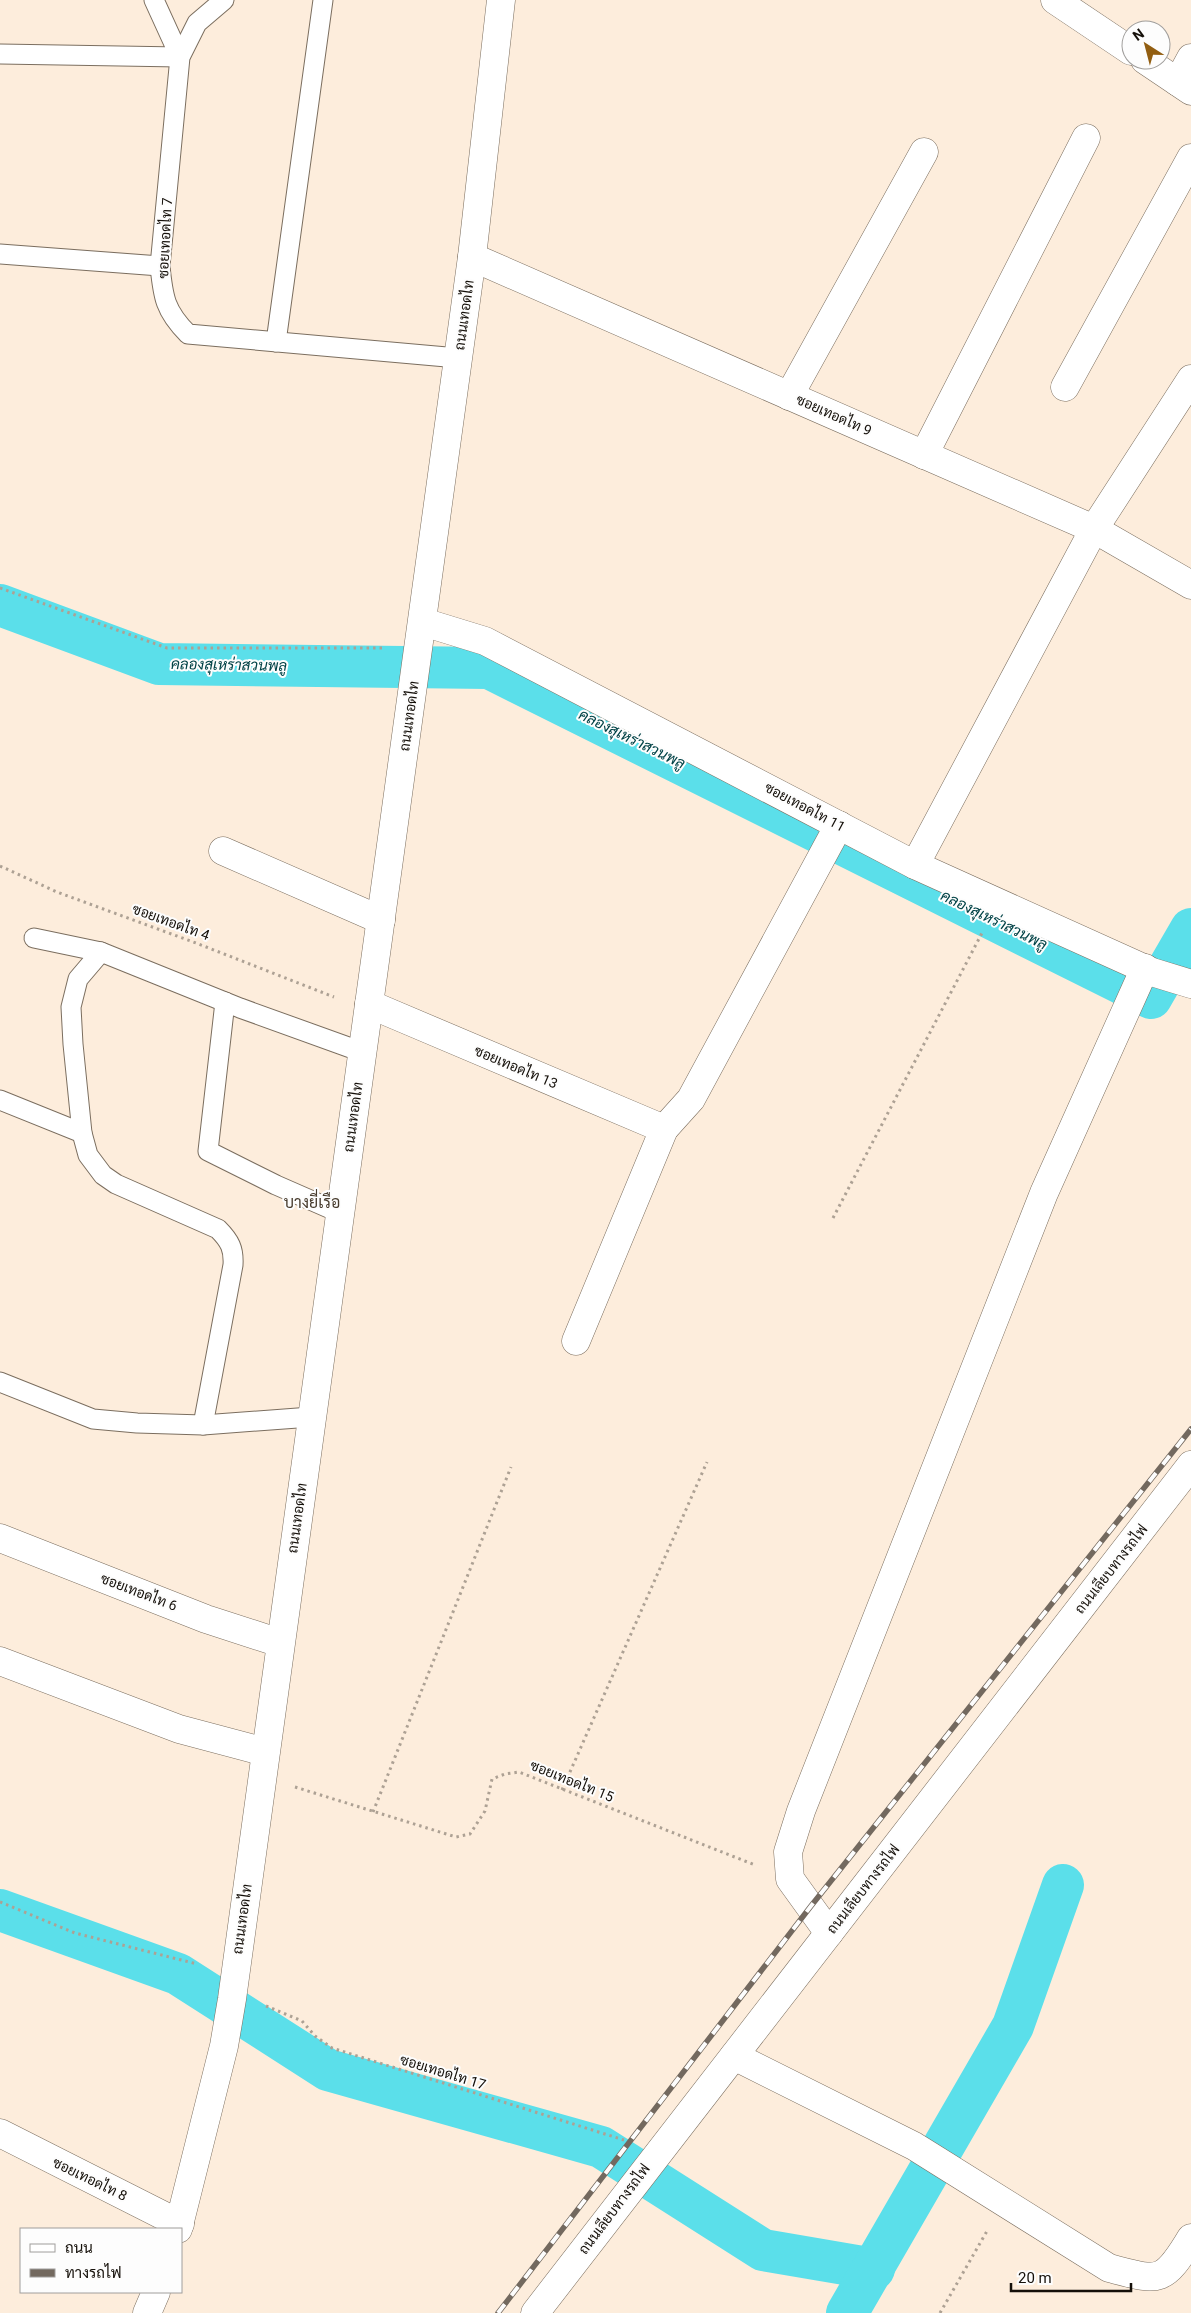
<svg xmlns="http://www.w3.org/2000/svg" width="1191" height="2313" font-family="Roboto,Sarabun,sans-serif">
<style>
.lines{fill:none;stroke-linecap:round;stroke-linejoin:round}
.canal{stroke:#5bdfea;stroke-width:42}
.lane-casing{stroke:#7b6e5f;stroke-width:21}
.street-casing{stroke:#7b6e5f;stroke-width:29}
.secondary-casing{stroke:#7b6e5f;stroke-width:29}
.path{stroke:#ada194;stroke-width:3;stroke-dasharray:2.5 4;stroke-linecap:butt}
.lane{stroke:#fff;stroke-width:19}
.street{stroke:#fff;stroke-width:28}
.secondary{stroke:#fff;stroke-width:28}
.rail-casing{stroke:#73695f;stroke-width:5.5}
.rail{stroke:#fdfdfd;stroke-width:4;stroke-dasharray:11;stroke-linecap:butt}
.labels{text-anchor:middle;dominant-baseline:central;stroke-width:4;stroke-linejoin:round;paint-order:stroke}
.street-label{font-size:14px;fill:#15100a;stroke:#fdfdfd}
.water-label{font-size:15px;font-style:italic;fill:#014246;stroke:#fdfdfd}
.quarter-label{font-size:16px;fill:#483c2e;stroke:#fdfdfd}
</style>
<rect width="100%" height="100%" fill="#fdeddc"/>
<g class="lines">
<g class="canal">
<path d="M 0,605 L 159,664 L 489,668 L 1151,998 L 1191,929"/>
<path d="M 0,1910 L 178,1974 L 328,2070 L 601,2147 L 763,2250 L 874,2269"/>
<path d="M 847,2313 L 1013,2026 L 1063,1885"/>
</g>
<defs>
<g id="lane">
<path d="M 224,0 L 197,23 L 180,57 L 160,266 C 163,297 165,311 188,334 L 458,358"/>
<path d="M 0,54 L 180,57 L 154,0"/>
<path d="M 0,254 L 160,266"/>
<path d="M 276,342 L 323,0"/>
<path d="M 34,938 L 101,952"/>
<path d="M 225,1002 L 208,1151 L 276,1185 L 340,1213"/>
<path d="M 0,1100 L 82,1133"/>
<path d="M 0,1382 L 93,1419 L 137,1423 L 203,1425 L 311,1417"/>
<path d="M 203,1425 L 233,1265 C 234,1249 230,1241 218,1229 L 116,1184 L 103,1175 L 88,1155 L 82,1133 L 73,1044 L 71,1007 L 78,979 L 101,952 L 240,1008 L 362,1052"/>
</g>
<g id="street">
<path d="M 1055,0 L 1131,51"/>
<path d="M 1145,60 L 1191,91"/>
<path d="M 1178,82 L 1191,58"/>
<path d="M 472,257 L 1094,529 L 1191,585"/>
<path d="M 1065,387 L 1191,158"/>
<path d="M 789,396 L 924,152"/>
<path d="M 924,455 L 1086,138"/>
<path d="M 423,622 L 485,641 L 915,865 L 1152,972 L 1191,984"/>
<path d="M 223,851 L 381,920"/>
<path d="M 915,865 L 1094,529 L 1191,379"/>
<path d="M 369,1004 L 664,1129"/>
<path d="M 576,1341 L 664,1129 L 691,1099 L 839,825"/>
<path d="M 0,1538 L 206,1619 L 280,1643"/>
<path d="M 0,1661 L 179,1729 L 265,1752"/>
<path d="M 829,1933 L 790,1879 L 788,1852 L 801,1811 L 1044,1193 L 1145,968"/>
<path d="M 734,2056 L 914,2146 L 1109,2268 C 1159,2281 1163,2285 1191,2238"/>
<path d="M 0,2133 L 180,2224"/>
<path d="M 535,2313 L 1191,1465"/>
</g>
<g id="secondary">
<path d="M 178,2229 L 224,2046 L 232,1999 L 472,257 L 501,0"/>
<path d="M 147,2313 L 156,2292"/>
</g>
</defs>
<use href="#lane" class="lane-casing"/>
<use href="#street" class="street-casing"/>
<use href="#secondary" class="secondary-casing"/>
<g class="path">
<path d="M 0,588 L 167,648 L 382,648"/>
<path d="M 0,866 L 57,892 L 196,943 L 334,997"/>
<path d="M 833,1218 L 982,933"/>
<path d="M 295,1787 L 456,1837 L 470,1834 L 485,1811 L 492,1779 L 505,1774 L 519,1772 L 755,1865"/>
<path d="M 562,1790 L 707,1462"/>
<path d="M 373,1812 L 511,1467"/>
<path d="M 0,1902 L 75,1933 L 197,1964"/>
<path d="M 266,2006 L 302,2021 L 315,2036 L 332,2048 L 624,2140"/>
<path d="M 940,2313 L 987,2231"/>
</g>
<use href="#lane" class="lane"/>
<use href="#street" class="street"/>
<use href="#secondary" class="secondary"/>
<defs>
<path id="rail" d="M 498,2313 L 811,1906 L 1191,1429"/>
</defs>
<use href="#rail" class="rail-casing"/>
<use href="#rail" class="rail"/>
</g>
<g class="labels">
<g class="street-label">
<text transform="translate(165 238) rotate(-87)">ซอยเทอดไท 7</text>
<text transform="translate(464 315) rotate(-82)">ถนนเทอดไท</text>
<text transform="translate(834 415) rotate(24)">ซอยเทอดไท 9</text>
<text transform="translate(409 716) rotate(-82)">ถนนเทอดไท</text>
<text transform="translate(805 807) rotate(28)">ซอยเทอดไท 11</text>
<text transform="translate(171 922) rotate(20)">ซอยเทอดไท 4</text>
<text transform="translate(516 1067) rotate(23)">ซอยเทอดไท 13</text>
<text transform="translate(353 1117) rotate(-82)">ถนนเทอดไท</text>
<text transform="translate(297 1518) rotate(-82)">ถนนเทอดไท</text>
<text transform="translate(1111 1569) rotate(-52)">ถนนเลียบทางรถไฟ</text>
<text transform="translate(139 1592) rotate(21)">ซอยเทอดไท 6</text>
<text transform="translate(572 1781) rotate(22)">ซอยเทอดไท 15</text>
<text transform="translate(863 1889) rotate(-52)">ถนนเลียบทางรถไฟ</text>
<text transform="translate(242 1919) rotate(-82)">ถนนเทอดไท</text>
<text transform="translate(443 2072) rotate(17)">ซอยเทอดไท 17</text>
<text transform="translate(90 2179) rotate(26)">ซอยเทอดไท 8</text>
<text transform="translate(614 2209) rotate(-53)">ถนนเลียบทางรถไฟ</text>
</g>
<g class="water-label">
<text transform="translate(229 665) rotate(1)">คลองสุเหร่าสวนพลู</text>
<text transform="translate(632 739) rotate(26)">คลองสุเหร่าสวนพลู</text>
<text transform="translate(994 920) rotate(26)">คลองสุเหร่าสวนพลู</text>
</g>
<g class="quarter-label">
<text x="312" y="1202">บางยี่เรือ</text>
</g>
</g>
<rect x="20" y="2228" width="162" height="65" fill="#fdfdfd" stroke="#a09e9c"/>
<rect x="30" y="2244" width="25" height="8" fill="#ffffff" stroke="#a09e9c"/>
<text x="65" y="2253" font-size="15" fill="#15100a">ถนน</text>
<rect x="30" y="2269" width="25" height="8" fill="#73695f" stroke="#a09e9c"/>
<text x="65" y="2278" font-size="15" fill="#15100a">ทางรถไฟ</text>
<g transform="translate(1146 45) rotate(324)"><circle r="24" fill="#fdfdfd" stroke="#a09e9c"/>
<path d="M0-4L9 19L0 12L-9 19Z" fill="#925e11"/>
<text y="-8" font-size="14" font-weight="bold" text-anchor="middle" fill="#15100a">N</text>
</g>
<path d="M1011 2283v8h120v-8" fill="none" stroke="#15100a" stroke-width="2.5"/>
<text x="1018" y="2283" font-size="15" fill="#15100a" stroke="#fdfdfd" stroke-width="4" paint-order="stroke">20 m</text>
</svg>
